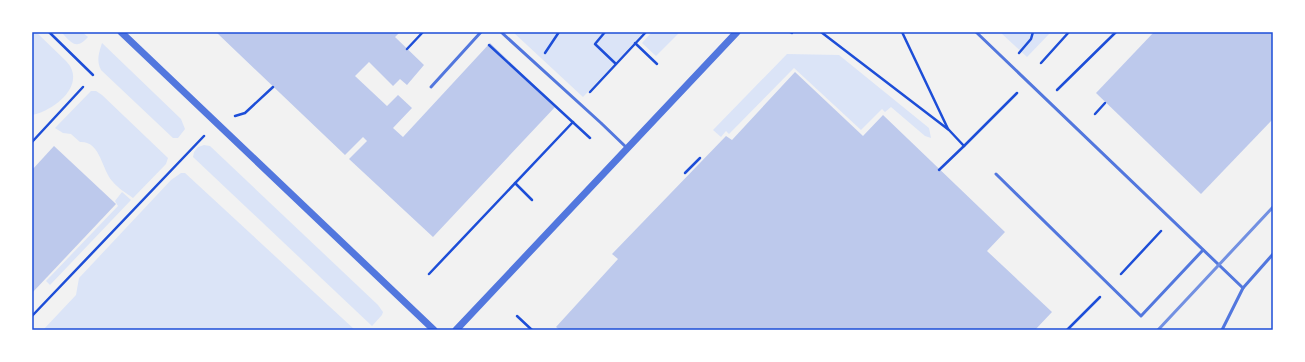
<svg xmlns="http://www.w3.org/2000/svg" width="1305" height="362" font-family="'IBM Plex Sans',sans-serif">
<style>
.green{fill:#dbe4f7}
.building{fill:#bdc9ec}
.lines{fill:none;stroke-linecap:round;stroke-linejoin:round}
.path{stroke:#1d4ed8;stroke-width:2.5}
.service{stroke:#5277de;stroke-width:3}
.tertiary{stroke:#5277de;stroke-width:7}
.rail{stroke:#7290e2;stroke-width:3}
.neatline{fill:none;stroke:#1d4ed8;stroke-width:1.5}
</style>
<rect width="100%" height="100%" fill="#f2f2f2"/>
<g class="green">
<path d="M 32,32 L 36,32 L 66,61 C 88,84 54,111 32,115 Z"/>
<path d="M 61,32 L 82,32 L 88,37 C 76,51 71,42 61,32 Z"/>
<path d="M 513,32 L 644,32 L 583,97 Z"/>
<path d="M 652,32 L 680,32 L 656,56 L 642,43 Z"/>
<path d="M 1000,32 L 1051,32 L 1027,57 Z"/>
<path d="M 102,43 L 181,119 L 185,129 L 178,138 L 173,138 L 101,70 C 96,60 99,53 102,43 Z"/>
<path d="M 787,54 L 839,55 L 929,128 L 931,138 L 925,136 L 891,107 L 885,112 L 882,109 L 861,130 L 794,68 L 729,134 L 726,131 L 721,137 L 713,130 Z"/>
<path d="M 91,91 L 96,91 L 102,95 L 168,158 L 166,164 L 133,198 C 126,193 118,188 113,182 C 101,169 101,141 80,142 L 71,134 L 63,133 L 55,128 Z"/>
<path d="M 204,145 L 210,146 L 378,305 L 383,312 L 382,315 L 372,326 L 193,157 L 194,152 L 198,147 Z"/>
<path d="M 181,173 L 185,173 L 355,330 L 43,330 L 76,295 L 79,278 L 171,180 Z"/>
<path d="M 122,192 L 131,200 L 50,285 L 46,281 L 118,206 L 115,201 Z"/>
</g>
<g class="building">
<path d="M 216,32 L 400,32 L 395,37 L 424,65 L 407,85 L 400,79 L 393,86 L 369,62 L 355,76 L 387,106 L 398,95 L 412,108 L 393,128 L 403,137 L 490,43 L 556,106 L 433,237 L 349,159 L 367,141 L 363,137 L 345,155 Z"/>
<path d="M 1154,32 L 1273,32 L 1273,119 L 1201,194 L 1096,93 Z"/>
<path d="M 795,72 L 863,136 L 883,115 L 1005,232 L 987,251 L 1052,312 L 1035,330 L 560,330 L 556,327 L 618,259 L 612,254 L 726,136 L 732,140 Z"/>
<path d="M 54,146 L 116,204 L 32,293 L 32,170 Z"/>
</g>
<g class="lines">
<g class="path">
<path d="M 49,32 L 93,75"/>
<path d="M 605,32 L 595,44 L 616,64"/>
<path d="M 790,32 L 792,33"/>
<path d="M 821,32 L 949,130 L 964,146 L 1017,93"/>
<path d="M 902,32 L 948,129"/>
<path d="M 635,43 L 657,64"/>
<path d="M 489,45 L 590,138"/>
<path d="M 407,49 L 423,32"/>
<path d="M 545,53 L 559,32"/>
<path d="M 1019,53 L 1031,39 L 1033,32"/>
<path d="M 1041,63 L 1069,32"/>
<path d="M 1057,90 L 1116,32"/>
<path d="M 590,92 L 646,32"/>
<path d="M 1095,114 L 1105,103"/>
<path d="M 235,116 L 245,113 L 273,87"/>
<path d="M 32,142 L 83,87"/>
<path d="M 939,170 L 964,146"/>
<path d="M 685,173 L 700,158"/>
<path d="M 515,183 L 532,200"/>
<path d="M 429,274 L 573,122"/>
<path d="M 1121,274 L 1161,231"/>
<path d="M 32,316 L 204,136"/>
<path d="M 517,316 L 532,330"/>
<path d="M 1067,330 L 1100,297"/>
</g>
<g class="service">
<path d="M 501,32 L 601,123 L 627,148"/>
<path d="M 976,32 L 1243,288"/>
<path d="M 431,87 L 481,32"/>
<path d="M 996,174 L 1141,316 L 1203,250"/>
<path d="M 1222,330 L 1243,288 L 1273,254"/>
</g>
<g class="tertiary">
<path d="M 121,32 L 434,330"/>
<path d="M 456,330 L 737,32"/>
</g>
<path class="rail" d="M 1158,330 L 1273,207"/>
</g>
<rect width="1305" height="362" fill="none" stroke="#ffffff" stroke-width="66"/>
<rect x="33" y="33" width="1239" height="296" class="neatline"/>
</svg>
